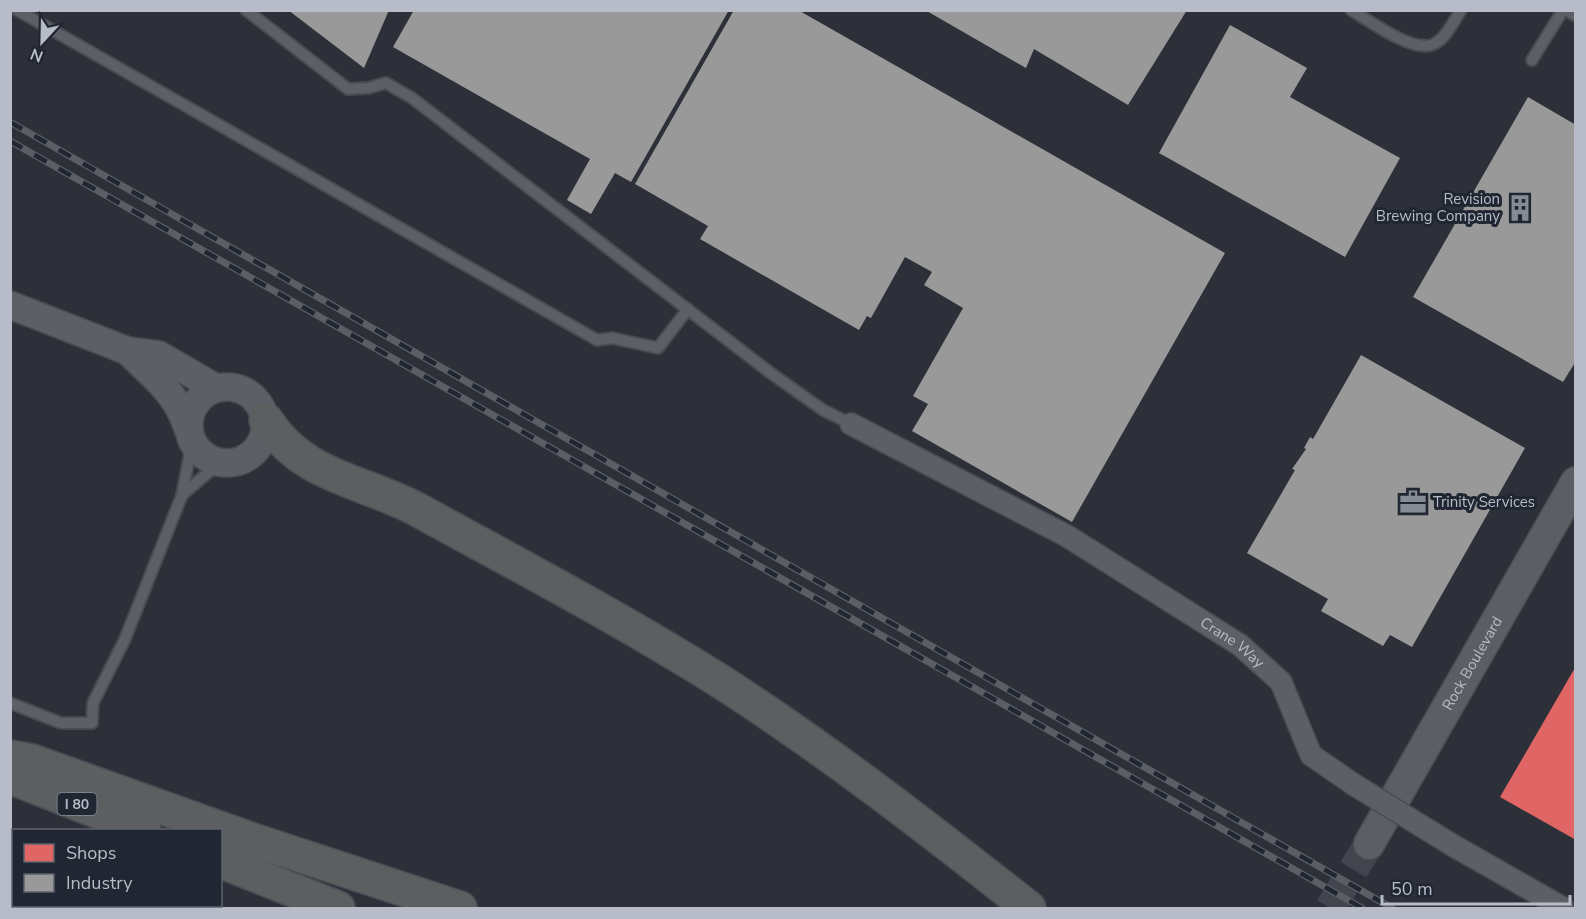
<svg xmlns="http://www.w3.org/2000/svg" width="1586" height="919" font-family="'Nunito Sans',sans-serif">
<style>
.shops{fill:#e06666}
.industry{fill:#999}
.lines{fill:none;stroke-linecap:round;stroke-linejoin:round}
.secondary-tunnel{stroke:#42454e;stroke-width:30;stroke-dasharray:30 15;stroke-linecap:butt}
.service-casing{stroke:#494b51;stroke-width:14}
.minor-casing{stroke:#494b51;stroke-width:24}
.tertiary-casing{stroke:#494b51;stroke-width:30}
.secondary-casing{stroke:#494b51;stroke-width:33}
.motorway-casing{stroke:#494c53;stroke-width:36}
.service{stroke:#5d5f66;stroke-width:10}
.minor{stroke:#5d5f66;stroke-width:21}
.tertiary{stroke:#5d5f66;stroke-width:27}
.secondary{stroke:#5b5e64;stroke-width:30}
.motorway{stroke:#5c5e60;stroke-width:33}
.rail-casing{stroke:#5b5e64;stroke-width:7}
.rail{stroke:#202632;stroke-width:4.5;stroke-dasharray:14;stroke-linecap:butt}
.minor-bridge-casing{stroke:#494b51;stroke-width:24;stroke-linecap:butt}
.minor-bridge{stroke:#5d5f66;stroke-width:21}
.labels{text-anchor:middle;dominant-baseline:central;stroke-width:6;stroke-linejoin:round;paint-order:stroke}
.shield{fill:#202632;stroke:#8a8f9b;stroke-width:1.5}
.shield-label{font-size:14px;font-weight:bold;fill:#b8bcc8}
.poi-label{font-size:15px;fill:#b8bcc8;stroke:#202632;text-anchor:end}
.street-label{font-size:15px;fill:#b8bcc8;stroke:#202632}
</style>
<rect width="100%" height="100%" fill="#2d3038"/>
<path class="shops" d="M 1576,666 L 1576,840 L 1500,797 Z"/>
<g class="industry">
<path d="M 288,10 L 389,10 L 364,68 Z"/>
<path d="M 414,10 L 729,10 L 631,182 L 615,173 L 591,214 L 567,200 L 590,159 L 393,47 Z"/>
<path d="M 734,10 L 798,10 L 1225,253 L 1072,522 L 912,431 L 928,404 L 913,396 L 963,308 L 924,285 L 932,272 L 905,257 L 871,318 L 867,316 L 859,330 L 700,239 L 708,226 L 635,184 Z"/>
<path d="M 925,10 L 1187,10 L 1128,105 L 1034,49 L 1026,68 Z"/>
<path d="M 1230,25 L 1307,68 L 1290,97 L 1400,158 L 1345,257 L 1159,153 Z"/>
<path d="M 1528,97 L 1576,125 L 1576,361 L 1563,382 L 1413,297 Z"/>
<path d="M 1361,355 L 1525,448 L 1412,647 L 1390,635 L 1383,646 L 1321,611 L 1328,599 L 1247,553 L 1295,470 L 1292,469 L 1306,449 L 1304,448 L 1310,437 L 1313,439 Z"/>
</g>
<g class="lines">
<path class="secondary-tunnel" d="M 1330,908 L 1369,844"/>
<defs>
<g id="service">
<path d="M 17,10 L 597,340 L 612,338 L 658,348 L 688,309"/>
<path d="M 246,10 L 348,89 L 368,88 L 386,83 L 412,98 L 772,374 L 823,410 L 851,424"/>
<path d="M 1351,10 C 1370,21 1410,51 1431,45 C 1445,41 1453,22 1461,10"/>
<path d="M 1566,10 L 1576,16"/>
<path d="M 1532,60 L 1563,10"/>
<path d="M 182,495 L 210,471 L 225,463"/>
<path d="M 10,703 L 61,723 L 92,723 L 93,703 L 125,639 L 182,495 L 192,442"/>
</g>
<g id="minor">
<path id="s1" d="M 851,424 L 1067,536 L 1240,645 L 1281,682 L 1311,755 L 1353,784"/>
<path d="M 1454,846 L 1563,908"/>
</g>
<g id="tertiary">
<path d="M 10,305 L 128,351 L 159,355 L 216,388"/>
<path d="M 128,351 C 154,378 176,391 188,429"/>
<circle cx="227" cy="425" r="38"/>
</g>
<g id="secondary">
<path id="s2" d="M 1369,844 L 1576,482"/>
</g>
<g id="motorway">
<path d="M 266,420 C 304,479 364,480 420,511 C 522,567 625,621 723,683 C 830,752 930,830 1029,908"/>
<path d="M 10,757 L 32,761 L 253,840 L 460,908"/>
<path d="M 10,777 L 144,830"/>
<path d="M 220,861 L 338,908"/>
<path d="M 10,864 L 14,865"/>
<path d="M 31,906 L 37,908"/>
<path d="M 115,906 L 122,908"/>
</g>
</defs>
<use href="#service" class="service-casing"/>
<use href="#minor" class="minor-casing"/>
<use href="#tertiary" class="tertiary-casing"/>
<use href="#secondary" class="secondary-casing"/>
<use href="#motorway" class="motorway-casing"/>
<use href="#service" class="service"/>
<use href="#minor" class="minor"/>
<use href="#tertiary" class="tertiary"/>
<use href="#secondary" class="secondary"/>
<use href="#motorway" class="motorway"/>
<defs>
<g id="rail">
<path d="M 10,122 L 1392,908"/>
<path d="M 10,141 L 1362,908"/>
</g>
</defs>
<use href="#rail" class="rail-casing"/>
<use href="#rail" class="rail"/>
<defs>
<path id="minor-bridge" d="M 1353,784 L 1454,846"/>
</defs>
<use href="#minor-bridge" class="minor-bridge-casing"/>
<use href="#minor-bridge" class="minor-bridge"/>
</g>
<defs>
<symbol id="building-bare" viewBox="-9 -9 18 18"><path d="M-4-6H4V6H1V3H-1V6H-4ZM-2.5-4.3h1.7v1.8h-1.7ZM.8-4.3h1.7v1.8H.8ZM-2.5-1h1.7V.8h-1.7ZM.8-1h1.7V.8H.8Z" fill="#878b96" stroke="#202632" stroke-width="2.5" paint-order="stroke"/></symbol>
<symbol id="office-bare" viewBox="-9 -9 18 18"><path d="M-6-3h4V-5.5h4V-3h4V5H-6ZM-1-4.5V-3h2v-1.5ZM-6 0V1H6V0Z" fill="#878b96" stroke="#202632" stroke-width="2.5" paint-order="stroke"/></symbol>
</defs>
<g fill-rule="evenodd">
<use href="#building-bare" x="1501" y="189" width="38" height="38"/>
<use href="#office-bare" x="1394" y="483" width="38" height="38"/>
</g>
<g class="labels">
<rect class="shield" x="57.5" y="793" width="39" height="22" rx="4.5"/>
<g class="shield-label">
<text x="77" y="804">I 80</text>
</g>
<g class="poi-label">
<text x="1500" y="199">Revision<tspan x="1500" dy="17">Brewing Company</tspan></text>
<text x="1433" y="502" text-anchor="start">Trinity Services</text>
</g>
<g class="street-label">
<text stroke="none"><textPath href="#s1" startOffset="440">Crane Way</textPath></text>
<text stroke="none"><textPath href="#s2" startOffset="208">Rock Boulevard</textPath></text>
</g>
</g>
<rect width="1586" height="919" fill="none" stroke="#b8bcc8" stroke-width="24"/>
<rect x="12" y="829" width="210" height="78" fill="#202632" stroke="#5d626e" stroke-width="1.5"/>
<rect x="24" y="844" width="30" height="18" fill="#e06666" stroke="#5d626e" stroke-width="1.5"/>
<text x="66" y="859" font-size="18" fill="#b8bcc8">Shops</text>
<rect x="24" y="874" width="30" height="18" fill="#999999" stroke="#5d626e" stroke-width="1.5"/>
<text x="66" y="889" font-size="18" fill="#b8bcc8">Industry</text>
<g transform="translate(42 42) rotate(202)" stroke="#202632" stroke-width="4.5" paint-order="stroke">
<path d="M0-4.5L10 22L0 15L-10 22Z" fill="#b8bcc8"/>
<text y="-9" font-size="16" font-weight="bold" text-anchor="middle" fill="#b8bcc8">N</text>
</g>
<path d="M1382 895v9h188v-9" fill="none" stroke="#b8bcc8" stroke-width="3"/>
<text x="1391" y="895" font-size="18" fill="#b8bcc8" stroke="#202632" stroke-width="4.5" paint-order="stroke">50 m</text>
</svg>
